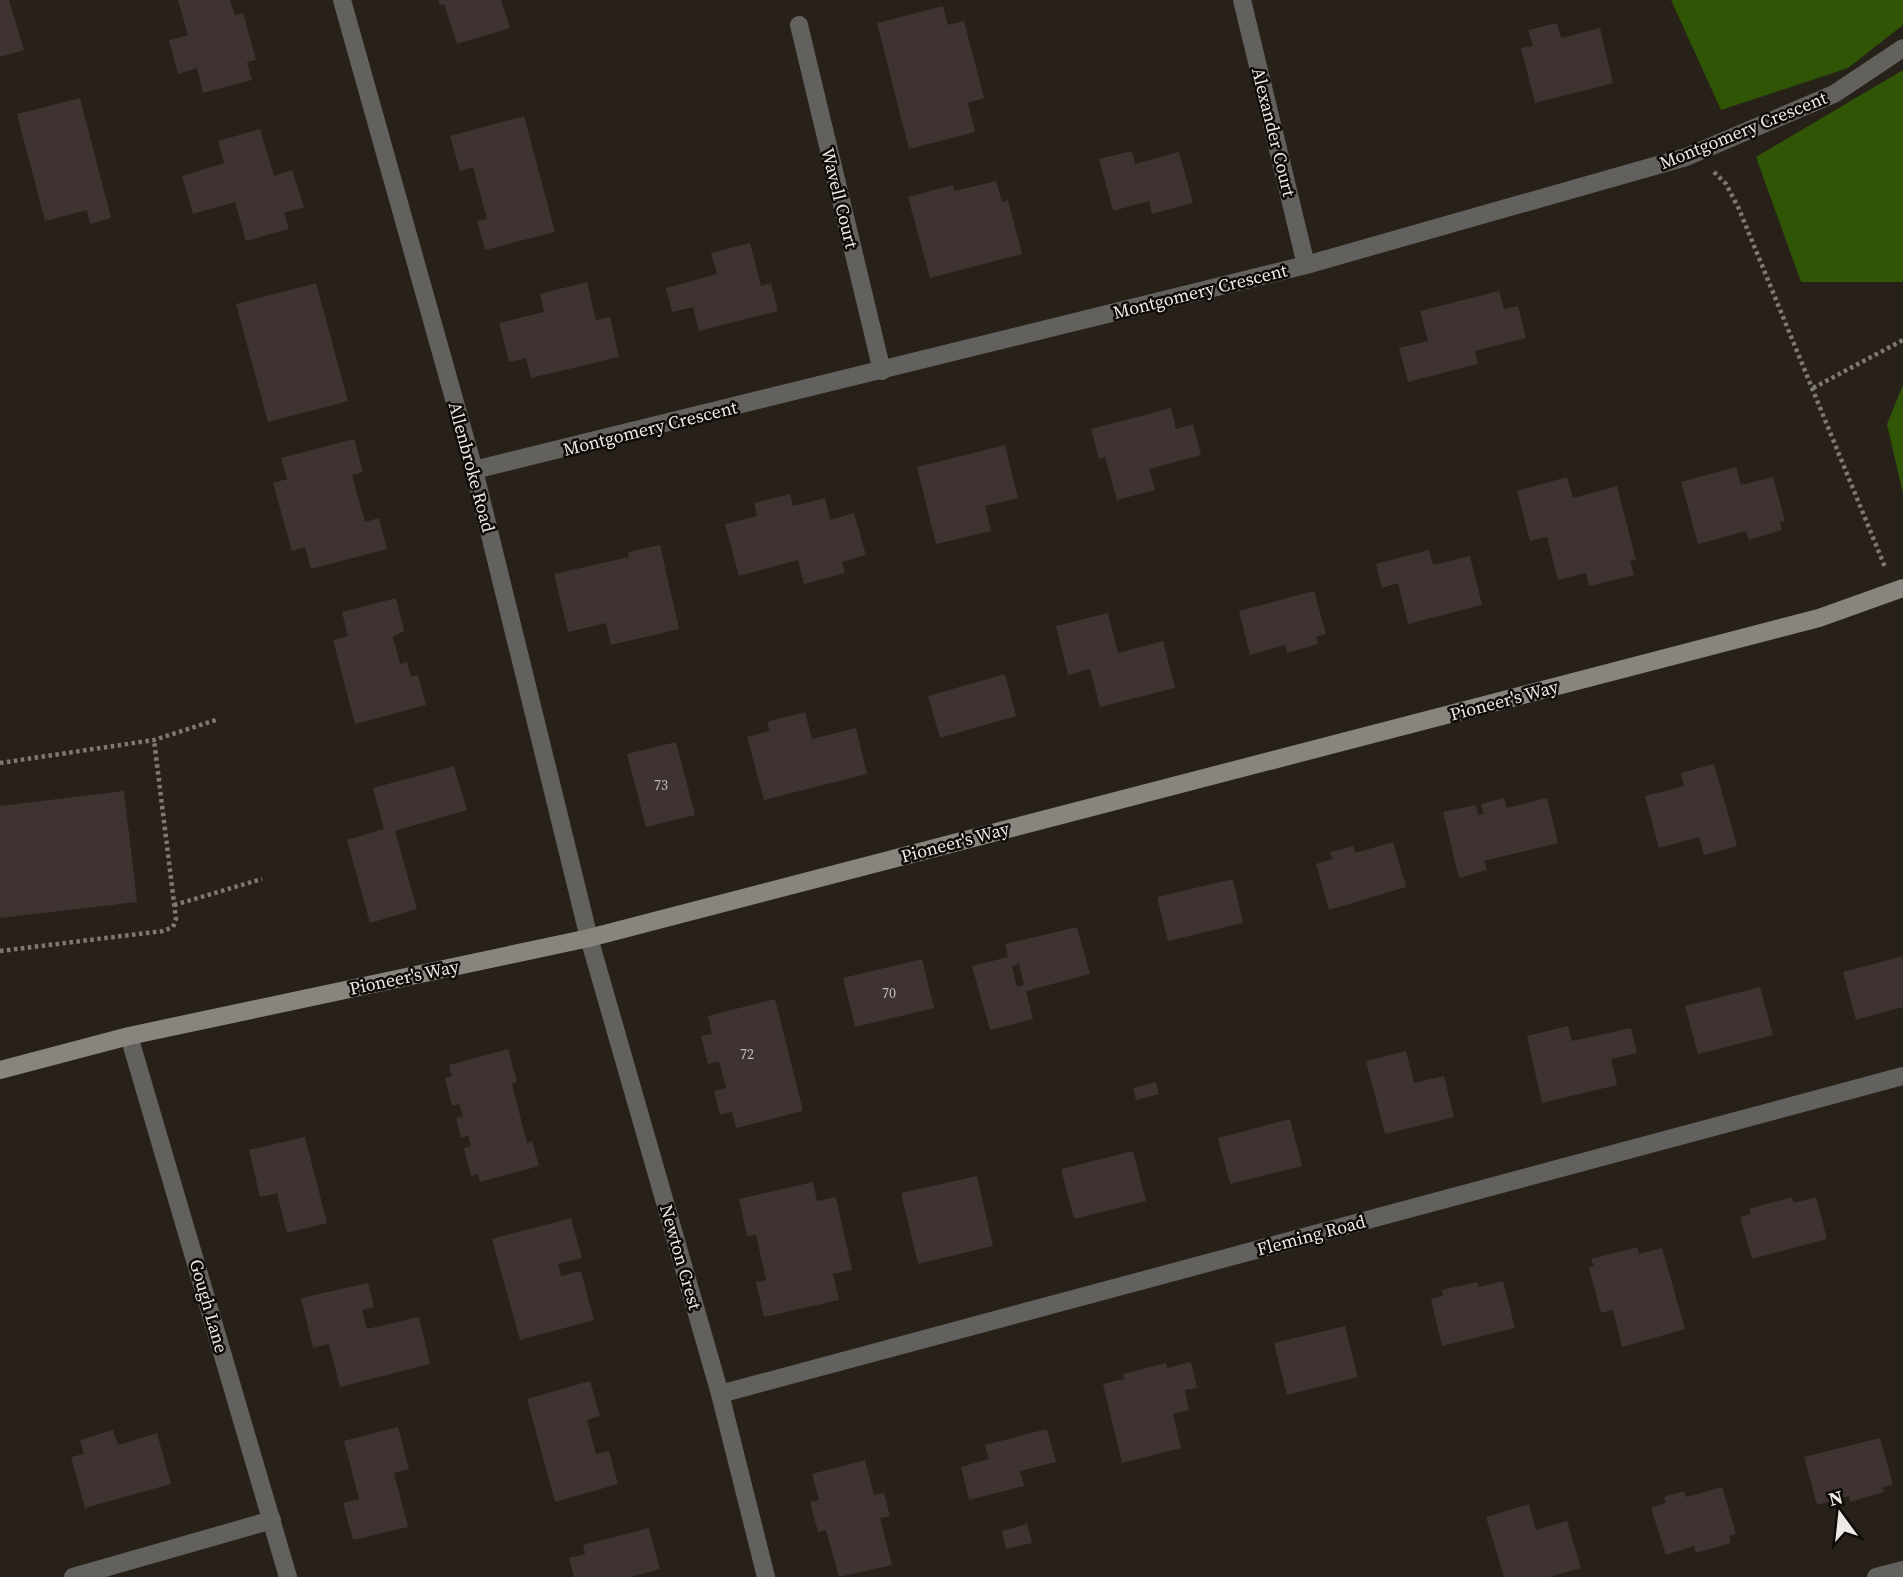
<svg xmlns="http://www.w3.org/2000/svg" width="1903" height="1577" font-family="'Source Serif 4',serif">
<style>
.green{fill:#305505}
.building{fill:#3e3331;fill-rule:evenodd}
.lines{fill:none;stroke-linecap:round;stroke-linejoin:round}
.path{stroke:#7e7973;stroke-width:4.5;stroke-dasharray:3.5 3.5;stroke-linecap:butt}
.minor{stroke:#63615d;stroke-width:18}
.secondary{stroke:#87857e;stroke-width:18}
.labels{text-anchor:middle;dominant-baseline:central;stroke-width:5;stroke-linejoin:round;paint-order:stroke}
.number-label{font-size:14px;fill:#c1bcb7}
.street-label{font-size:18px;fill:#ede9e4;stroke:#0e0b08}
</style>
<rect width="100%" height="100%" fill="#27211a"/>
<g class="green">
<path d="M 1671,0 L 1903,0 L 1903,25 L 1848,68 L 1721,110 Z"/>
<path d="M 1903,70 L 1903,282 L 1801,282 L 1756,157 Z"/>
<path d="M 1903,385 L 1903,494 L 1887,424 Z"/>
</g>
<g class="building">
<path d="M 0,0 L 9,0 L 24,50 L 0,57 Z"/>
<path d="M 178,0 L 230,0 L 235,15 L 243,13 L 256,60 L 247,62 L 252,80 L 203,93 L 197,68 L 178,74 L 169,40 L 188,35 Z"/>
<path d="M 438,0 L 501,0 L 510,28 L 457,44 L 444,4 L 440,5 Z"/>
<path d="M 943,6 L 948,25 L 964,21 L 984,98 L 968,103 L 975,132 L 909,149 L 877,23 Z"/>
<path d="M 1557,23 L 1561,38 L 1600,28 L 1613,83 L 1535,103 L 1521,48 L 1533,46 L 1528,30 Z"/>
<path d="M 80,98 L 111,218 L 90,224 L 87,210 L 45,221 L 17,114 Z"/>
<path d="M 524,116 L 555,232 L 485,250 L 477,221 L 487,219 L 473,167 L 460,171 L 450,136 Z"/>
<path d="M 260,129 L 274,176 L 292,170 L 304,207 L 284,213 L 289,229 L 246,241 L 235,202 L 193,214 L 182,176 L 224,163 L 218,141 Z"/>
<path d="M 1132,151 L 1135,164 L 1179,152 L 1193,203 L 1152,214 L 1149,201 L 1113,211 L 1099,159 Z"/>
<path d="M 996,181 L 1002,202 L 1008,200 L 1022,254 L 930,278 L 908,197 L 953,185 L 955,191 Z"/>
<path d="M 750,243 L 761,286 L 771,283 L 778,311 L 699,331 L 693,307 L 672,312 L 666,288 L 717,274 L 711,253 Z"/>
<path d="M 587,282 L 596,320 L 610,317 L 619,357 L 531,378 L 526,358 L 509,362 L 499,323 L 544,312 L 540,294 Z"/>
<path d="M 316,283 L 348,401 L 268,422 L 236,304 Z"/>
<path d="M 1499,291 L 1504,309 L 1518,306 L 1526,338 L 1475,351 L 1478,364 L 1408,382 L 1399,348 L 1428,341 L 1420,311 Z"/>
<path d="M 1171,408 L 1176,429 L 1193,424 L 1201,455 L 1149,469 L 1155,490 L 1117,500 L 1105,457 L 1099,459 L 1091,429 Z"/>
<path d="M 354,439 L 363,472 L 352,475 L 365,522 L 379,518 L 387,549 L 311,569 L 305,547 L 292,551 L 273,483 L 287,479 L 281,458 Z"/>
<path d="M 1005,445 L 1018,498 L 985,506 L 991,531 L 936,544 L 917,467 Z"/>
<path d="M 1736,467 L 1741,485 L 1773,477 L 1785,521 L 1780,522 L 1782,530 L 1749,540 L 1746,531 L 1698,544 L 1681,482 Z"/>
<path d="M 1567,477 L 1573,498 L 1617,486 L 1636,560 L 1630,561 L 1634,575 L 1589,586 L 1586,573 L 1558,580 L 1547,537 L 1530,541 L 1517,491 Z"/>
<path d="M 790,494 L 793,506 L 825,498 L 830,520 L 854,513 L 866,555 L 842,562 L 845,573 L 804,584 L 798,560 L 739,576 L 725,524 L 757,516 L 754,503 Z"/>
<path d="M 660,545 L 679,629 L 611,645 L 606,623 L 568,632 L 554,574 L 629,557 L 628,552 Z"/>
<path d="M 1429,550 L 1433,565 L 1470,556 L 1482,605 L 1408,624 L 1398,583 L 1382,588 L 1376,564 Z"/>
<path d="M 1314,591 L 1326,634 L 1316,637 L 1318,644 L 1287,653 L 1285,645 L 1250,655 L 1239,611 Z"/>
<path d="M 396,598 L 404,631 L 393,637 L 400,664 L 407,662 L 411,677 L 418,675 L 426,705 L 355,724 L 333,640 L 348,636 L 342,612 Z"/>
<path d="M 1108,613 L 1118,653 L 1163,641 L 1175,688 L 1100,707 L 1090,669 L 1068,675 L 1056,626 Z"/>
<path d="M 1005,674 L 1016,716 L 940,738 L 928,696 Z"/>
<path d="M 805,712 L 812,739 L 856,728 L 867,774 L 764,800 L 747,737 L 770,731 L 767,722 Z"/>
<path d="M 676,742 L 695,815 L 646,827 L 627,754 Z"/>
<path d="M 1714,764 L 1737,846 L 1704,855 L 1699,837 L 1659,848 L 1645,796 L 1684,786 L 1681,773 Z"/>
<path d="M 454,766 L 467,810 L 395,831 L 417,909 L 370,923 L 347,840 L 384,829 L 373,788 Z"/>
<path d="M 124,791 L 137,902 L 0,918 L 0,806 Z"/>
<path d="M 1504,798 L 1507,808 L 1547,798 L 1558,843 L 1484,861 L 1487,870 L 1459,878 L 1443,812 L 1476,805 L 1478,815 L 1484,814 L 1481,804 Z"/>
<path d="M 1393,842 L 1406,887 L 1329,910 L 1316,864 L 1333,859 L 1330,852 L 1353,846 L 1355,853 Z"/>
<path d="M 1233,879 L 1243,923 L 1168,941 L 1157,897 Z"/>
<path d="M 1077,927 L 1090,974 L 1026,991 L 1033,1019 L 990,1030 L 972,966 L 1008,957 L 1005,944 ZM 1019,964 L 1024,985 L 1017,987 L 1012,966 Z"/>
<path d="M 1903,956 L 1903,1007 L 1856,1020 L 1843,972 Z"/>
<path d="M 922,959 L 934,1008 L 855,1027 L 843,978 Z"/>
<path d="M 1760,987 L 1773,1035 L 1698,1054 L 1685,1006 Z"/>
<path d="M 775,999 L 803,1111 L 736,1128 L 732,1112 L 720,1115 L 714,1091 L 726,1088 L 719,1061 L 708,1064 L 701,1036 L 712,1034 L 708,1016 Z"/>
<path d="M 1568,1026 L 1572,1041 L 1631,1028 L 1637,1053 L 1611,1059 L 1617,1085 L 1542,1103 L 1527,1036 Z"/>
<path d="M 508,1049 L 517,1082 L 512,1084 L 527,1143 L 532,1141 L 539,1166 L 480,1182 L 478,1174 L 471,1176 L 464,1148 L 471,1146 L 468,1136 L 461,1138 L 456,1118 L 463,1116 L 459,1104 L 452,1106 L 445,1078 L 452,1076 L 449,1065 Z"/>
<path d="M 1406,1051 L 1414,1083 L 1444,1076 L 1454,1117 L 1385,1134 L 1366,1061 Z"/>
<path d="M 1156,1082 L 1159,1094 L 1136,1100 L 1133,1088 Z"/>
<path d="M 1290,1119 L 1302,1166 L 1230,1184 L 1218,1138 Z"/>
<path d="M 305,1137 L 327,1223 L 287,1233 L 277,1193 L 260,1197 L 249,1150 Z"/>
<path d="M 1133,1151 L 1146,1201 L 1074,1219 L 1061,1169 Z"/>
<path d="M 977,1176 L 993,1246 L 918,1264 L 901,1193 Z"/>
<path d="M 813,1182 L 817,1201 L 836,1197 L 852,1270 L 833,1274 L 839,1300 L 764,1317 L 756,1282 L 766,1280 L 756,1235 L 747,1236 L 739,1199 Z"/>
<path d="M 1792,1197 L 1794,1203 L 1816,1197 L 1827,1239 L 1752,1259 L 1740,1217 L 1751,1214 L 1749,1209 Z"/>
<path d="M 571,1218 L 582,1258 L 558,1264 L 561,1276 L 581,1271 L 594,1320 L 520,1340 L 492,1239 Z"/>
<path d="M 1637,1247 L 1639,1254 L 1662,1248 L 1685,1329 L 1622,1347 L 1613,1310 L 1601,1313 L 1589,1268 L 1594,1266 L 1591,1259 Z"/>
<path d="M 1503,1281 L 1515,1328 L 1442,1346 L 1431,1299 L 1443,1296 L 1442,1290 L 1477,1282 L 1479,1287 Z"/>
<path d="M 368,1283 L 374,1307 L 362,1310 L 367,1329 L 419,1317 L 430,1364 L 340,1387 L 329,1344 L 313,1348 L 301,1298 Z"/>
<path d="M 1345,1326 L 1358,1377 L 1287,1395 L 1274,1343 Z"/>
<path d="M 1191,1362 L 1197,1388 L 1185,1390 L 1189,1410 L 1173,1414 L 1181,1448 L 1122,1463 L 1103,1384 L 1124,1379 L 1123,1374 L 1166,1363 L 1167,1368 Z"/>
<path d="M 590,1381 L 600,1416 L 587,1420 L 596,1454 L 609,1451 L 618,1484 L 555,1502 L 527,1399 Z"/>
<path d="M 398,1427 L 409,1469 L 394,1473 L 408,1527 L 353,1540 L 343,1503 L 359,1499 L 344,1441 Z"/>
<path d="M 1047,1429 L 1056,1462 L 1020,1471 L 1024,1486 L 969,1500 L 961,1467 L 989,1459 L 985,1445 Z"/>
<path d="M 113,1430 L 118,1445 L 157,1433 L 171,1484 L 85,1508 L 71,1457 L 84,1454 L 80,1440 Z"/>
<path d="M 1880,1438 L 1893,1485 L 1883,1487 L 1884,1492 L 1850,1502 L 1849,1496 L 1817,1505 L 1804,1457 Z"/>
<path d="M 865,1460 L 874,1495 L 884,1493 L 890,1516 L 880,1518 L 892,1565 L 839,1577 L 826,1530 L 818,1532 L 810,1502 L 819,1500 L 812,1474 Z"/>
<path d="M 1722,1487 L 1736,1534 L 1729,1536 L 1731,1543 L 1696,1553 L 1694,1546 L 1666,1555 L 1651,1508 L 1666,1503 L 1664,1497 L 1684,1491 L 1686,1497 Z"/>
<path d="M 1529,1504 L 1536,1530 L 1567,1521 L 1581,1568 L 1550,1577 L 1504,1577 L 1486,1517 Z"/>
<path d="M 1027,1524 L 1032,1543 L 1006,1549 L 1002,1531 Z"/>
<path d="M 649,1528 L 660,1569 L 631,1577 L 574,1577 L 569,1558 L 585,1554 L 583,1545 Z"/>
</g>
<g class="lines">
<g class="path">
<path d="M 1714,172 L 1726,184 L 1739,209 L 1885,567"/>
<path d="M 1813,388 L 1903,340"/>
<path d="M 0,763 L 154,740 L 216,720"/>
<path d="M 174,905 L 262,879"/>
<path d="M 0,951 L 163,931 L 173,927 L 176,919 L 154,740"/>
</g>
<g class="minor">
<path d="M 342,0 L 474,470 L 589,938 L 720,1394 L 766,1577"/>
<path d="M 1242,0 L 1306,265"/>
<path d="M 799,25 L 882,371"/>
<path d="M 474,470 L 1306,265 L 1686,157 L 1834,94 L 1903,48"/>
<path d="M 129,1036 L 288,1577"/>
<path d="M 720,1394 L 1903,1076"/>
<path d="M 73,1577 L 272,1520"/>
<path d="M 1876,1577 L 1903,1570"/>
</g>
<path class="secondary" d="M 0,1070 L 129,1036 L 589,938 L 1819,618 L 1903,588"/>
</g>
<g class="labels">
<g class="number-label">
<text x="661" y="785">73</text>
<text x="889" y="993">70</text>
<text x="747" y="1054">72</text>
</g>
<g class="street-label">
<text transform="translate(1743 130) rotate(-22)">Montgomery Crescent</text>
<text transform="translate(1274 132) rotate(76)">Alexander Court</text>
<text transform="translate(840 198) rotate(76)">Wavell Court</text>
<text transform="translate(1200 291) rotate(-14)">Montgomery Crescent</text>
<text transform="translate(650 428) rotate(-14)">Montgomery Crescent</text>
<text transform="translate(472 467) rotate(75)">Allenbroke Road</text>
<text transform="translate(1504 700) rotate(-15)">Pioneer's Way</text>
<text transform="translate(955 842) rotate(-15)">Pioneer's Way</text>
<text transform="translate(404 977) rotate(-12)">Pioneer's Way</text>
<text transform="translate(1311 1235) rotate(-15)">Fleming Road</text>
<text transform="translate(681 1257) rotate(74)">Newton Crest</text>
<text transform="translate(209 1306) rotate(74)">Gough Lane</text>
</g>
</g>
<g transform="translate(1840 1514) rotate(345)" stroke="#0e0b08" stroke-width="5" paint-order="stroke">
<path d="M0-5L12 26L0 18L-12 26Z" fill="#ede9e4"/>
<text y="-10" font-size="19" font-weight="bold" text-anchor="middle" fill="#ede9e4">N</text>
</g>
</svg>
